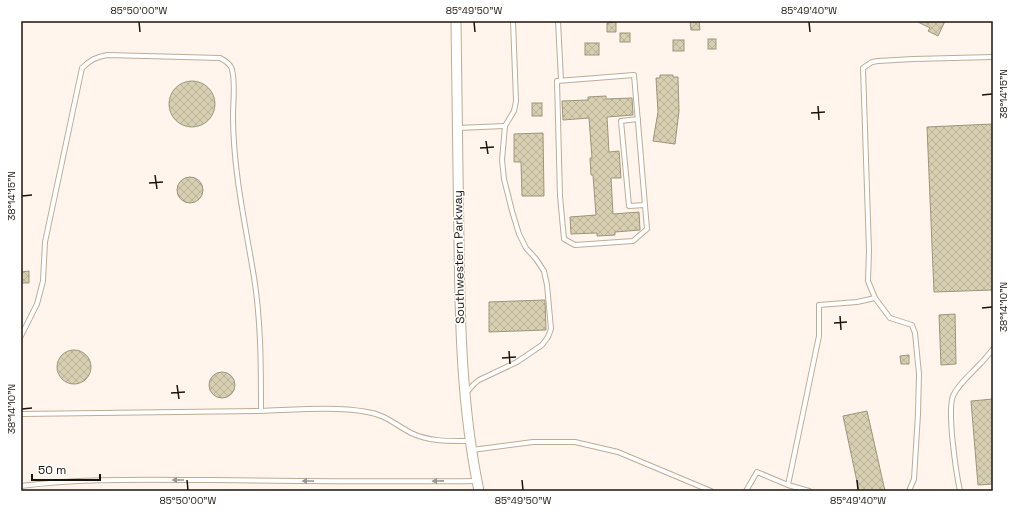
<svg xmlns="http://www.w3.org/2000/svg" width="1014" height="512" font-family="'Space Grotesk',sans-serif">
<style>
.building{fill:url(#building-cross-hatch);stroke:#9d9579}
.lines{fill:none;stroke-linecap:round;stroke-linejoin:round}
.service-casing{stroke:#c0ab94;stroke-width:6}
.tertiary-casing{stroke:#c0ab94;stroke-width:11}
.service{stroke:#fff;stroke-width:4}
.tertiary{stroke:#fff;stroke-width:9}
.oneway{fill:#999692}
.ticks{fill:none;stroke:#1d150d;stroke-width:1.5}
.labels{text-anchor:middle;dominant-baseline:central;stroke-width:3;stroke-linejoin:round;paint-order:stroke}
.street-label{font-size:12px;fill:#1d150d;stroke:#fff}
.neatline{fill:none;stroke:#1d150d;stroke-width:1.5}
.ticks-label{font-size:10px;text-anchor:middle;fill:#1d150d}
</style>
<defs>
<pattern id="building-cross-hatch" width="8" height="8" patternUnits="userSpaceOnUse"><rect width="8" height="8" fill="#d8cfb2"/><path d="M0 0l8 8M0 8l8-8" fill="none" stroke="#b9b198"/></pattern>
</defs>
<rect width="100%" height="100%" fill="#fff5ec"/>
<g class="building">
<path d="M 690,21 L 699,21 L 700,30 L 691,30 Z"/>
<path d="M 916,21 L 945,21 L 938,36 L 928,31 L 930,28 Z"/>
<path d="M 616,22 L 616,32 L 607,32 L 607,23 Z"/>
<rect x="620" y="33" width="10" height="9"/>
<rect x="708" y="39" width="8" height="10"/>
<rect x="673" y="40" width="11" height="11"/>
<rect x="585" y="43" width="14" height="12"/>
<path d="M 660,75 L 673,75 L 673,77 L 678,77 L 679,111 L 675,144 L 653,141 L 658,112 L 656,78 L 660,78 Z"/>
<circle cx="192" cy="104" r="23"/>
<path d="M 606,96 L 606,99 L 632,98 L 633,115 L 607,117 L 609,152 L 619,151 L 621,178 L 611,178 L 613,214 L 639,212 L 640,230 L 615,232 L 615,235 L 597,236 L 597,233 L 571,234 L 570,217 L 596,215 L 593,175 L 591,175 L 590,158 L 592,158 L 589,118 L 563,120 L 562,101 L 588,100 L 588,97 Z"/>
<rect x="532" y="103" width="10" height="13"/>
<path d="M 993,124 L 993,290 L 934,292 L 927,127 Z"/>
<path d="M 543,133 L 544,196 L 522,196 L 521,162 L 514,162 L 514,134 Z"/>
<circle cx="190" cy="190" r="13"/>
<path d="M 29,271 L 29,283 L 21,283 L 21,272 Z"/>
<path d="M 545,300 L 546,330 L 489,332 L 489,302 Z"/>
<path d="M 955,314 L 956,364 L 941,365 L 939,315 Z"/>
<circle cx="74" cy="367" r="17"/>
<path d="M 909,355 L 909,364 L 901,364 L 900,356 Z"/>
<circle cx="222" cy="385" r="13"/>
<path d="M 993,399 L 993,484 L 978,485 L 971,401 Z"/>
<path d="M 867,411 L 885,491 L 859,491 L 843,416 Z"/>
</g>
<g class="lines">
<defs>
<g id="service">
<path d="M 558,21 L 561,80"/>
<path d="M 634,75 L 647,229 L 633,241 L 575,245 L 564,239 L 560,196 L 557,81 Z"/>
<path d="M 638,119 L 621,121 L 629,206 L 645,205"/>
<path d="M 458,128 L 505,126"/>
<path d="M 21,336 L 37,304 L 43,281 L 45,242 L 82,68 C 90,60 96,57 107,55 L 220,58 C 224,60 228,62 231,67 C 236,76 233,104 233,115 C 233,170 245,223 254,277 C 261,322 261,366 261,411 L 21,414"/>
<path d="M 467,392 L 474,384 L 479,380 L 517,362 L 542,345 L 548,337 L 551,329 L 547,285 L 544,271 L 536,259 L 526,248 L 519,234 L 512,211 L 504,179 L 502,160 L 505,126 L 514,111 L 516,101 L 513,21"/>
<path d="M 261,411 C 293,410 335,406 367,412 C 384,414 396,425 411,433 C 430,442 450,441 470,441"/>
<path d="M 472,450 L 533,442 L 575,442 L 618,452 L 711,491"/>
<path d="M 788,485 L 809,491"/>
<path d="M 21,486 C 84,478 148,480 211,480 C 300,481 388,482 477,481"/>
<path d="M 746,491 L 757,472 L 788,485 L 819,336 L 819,305 L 857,302 L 875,298"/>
<path d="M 909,491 L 914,479 L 918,414 L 919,374 L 915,333 L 912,325 L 890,318 L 875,298 L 868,281 L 869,251 L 863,68 L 872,62 L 878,61 L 913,59 L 993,57"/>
<path d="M 960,491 C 956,472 947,412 953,396 C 958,384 972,373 981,363 C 985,359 989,354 993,349"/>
</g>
<path id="tertiary" d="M 456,21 C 457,96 458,170 459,245 C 460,327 462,410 479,491"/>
</defs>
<use href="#service" class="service-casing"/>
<use href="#tertiary" class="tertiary-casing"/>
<use href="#service" class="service"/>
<use href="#tertiary" class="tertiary"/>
</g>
<defs><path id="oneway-solid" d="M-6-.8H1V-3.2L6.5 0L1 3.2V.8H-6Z"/></defs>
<g class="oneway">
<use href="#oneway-solid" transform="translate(178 480) rotate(-180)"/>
<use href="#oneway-solid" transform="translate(308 481) rotate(-180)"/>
<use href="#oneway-solid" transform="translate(438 481) rotate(179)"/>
</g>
<path class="ticks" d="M 139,22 L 140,32M 474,22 L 475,32M 809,22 L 810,32M 982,95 L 992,94M 818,106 L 819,120M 811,113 L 825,112M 486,141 L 488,154M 480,148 L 494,147M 155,175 L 157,189M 149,183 L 163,182M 22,196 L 32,195M 982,308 L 992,307M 840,316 L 841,330M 834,323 L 847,322M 509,351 L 510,364M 502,358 L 516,357M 177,385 L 179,399M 171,393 L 185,392M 22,409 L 32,408M 187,480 L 188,490M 522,480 L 523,490M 857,480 L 858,490"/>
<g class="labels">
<g class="street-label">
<text transform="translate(459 257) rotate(-91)">Southwestern Parkway</text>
</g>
</g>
<rect width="1014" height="512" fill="none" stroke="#ffffff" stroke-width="44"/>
<path d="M32 474v6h68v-6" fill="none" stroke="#1d150d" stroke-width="2"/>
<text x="38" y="474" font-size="12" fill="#1d150d" stroke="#ffffff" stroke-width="3" paint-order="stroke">50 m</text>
<rect x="22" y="22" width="970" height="468" class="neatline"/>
<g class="ticks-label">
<text x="139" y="14">85°50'00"W</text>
<text x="474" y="14">85°49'50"W</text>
<text x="809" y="14">85°49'40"W</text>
<text transform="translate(1003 94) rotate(-90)" y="4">38°14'15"N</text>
<text transform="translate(11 196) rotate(-90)" y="4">38°14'15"N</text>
<text transform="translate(1003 307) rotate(-90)" y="4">38°14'10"N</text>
<text transform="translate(11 409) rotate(-90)" y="4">38°14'10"N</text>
<text x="188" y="504">85°50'00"W</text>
<text x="523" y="504">85°49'50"W</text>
<text x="858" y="504">85°49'40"W</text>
</g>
</svg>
